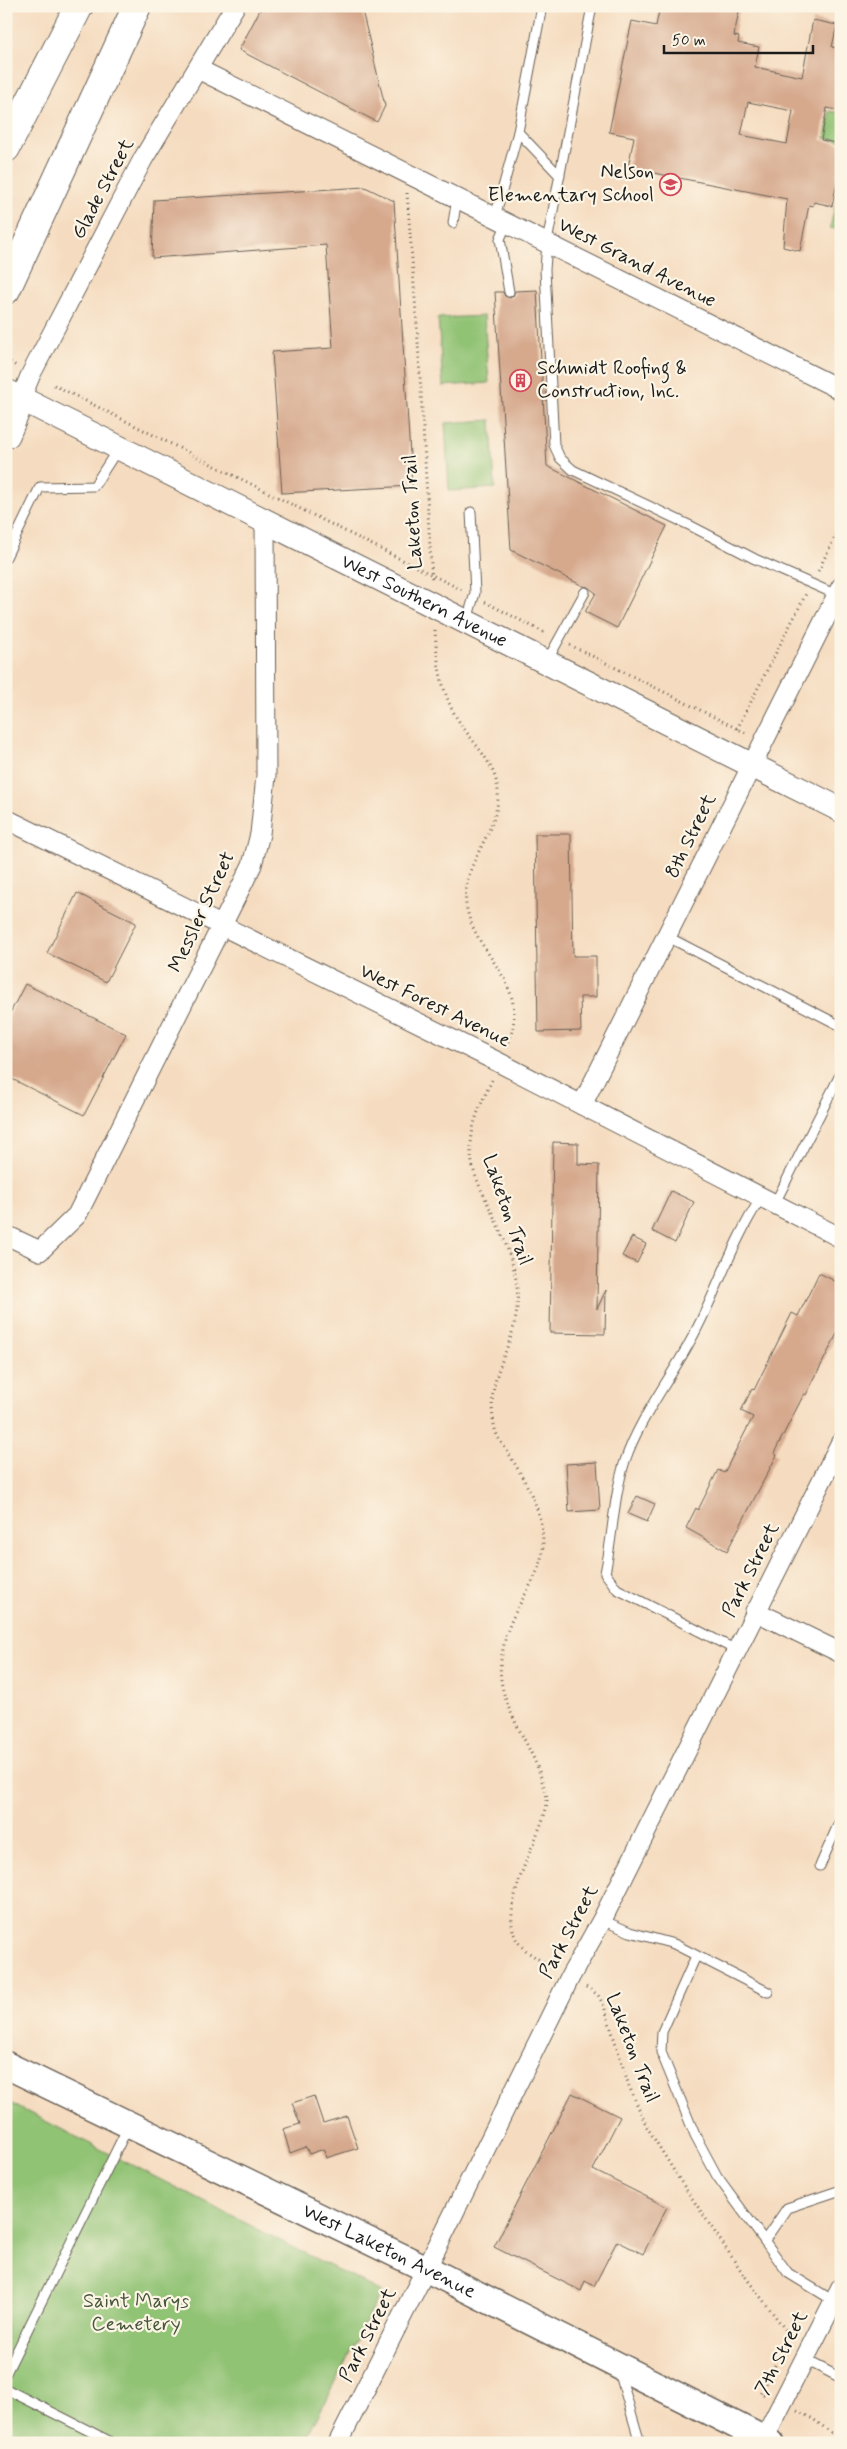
<svg xmlns="http://www.w3.org/2000/svg" width="847" height="2449" font-family="Mynerve,sans-serif">
<style>
.green{fill:#91c374;stroke:#567048}
.building{fill:#d6a98d;fill-rule:evenodd}
.lines{fill:none;stroke-linecap:round;stroke-linejoin:round}
.service-casing{stroke:#685f55;stroke-width:11}
.minor-casing{stroke:#685f55;stroke-width:21}
.tertiary-casing{stroke:#685f55;stroke-width:26}
.secondary-casing{stroke:#685f55;stroke-width:29}
.trunk-casing{stroke:#685f55;stroke-width:30}
.path{stroke:#685f55;stroke-width:3;stroke-dasharray:1 4;stroke-linecap:butt}
.service{stroke:#fff;stroke-width:9}
.minor{stroke:#fff;stroke-width:19}
.tertiary{stroke:#fff;stroke-width:24}
.secondary{stroke:#fff;stroke-width:26}
.trunk{stroke:#fff;stroke-width:28}
.labels{text-anchor:middle;dominant-baseline:central;stroke-width:4.5;stroke-linejoin:round;paint-order:stroke}
.poi-label{font-size:20px;fill:#1c1c1c;stroke:#fcf5e5;text-anchor:end}
.street-label{font-size:20px;fill:#1c1c1c;stroke:#fcf5e5}
.park-label{font-size:20px;fill:#45563b;stroke:#fcf5e5}
</style>
<rect width="100%" height="100%" fill="#fcf5e5"/>
<filter id="ink" filterUnits="userSpaceOnUse"><feTurbulence type="fractalNoise" baseFrequency=".02" numOctaves="2"/><feDisplacementMap in="SourceGraphic" scale="10" xChannelSelector="R" yChannelSelector="G"/><feConvolveMatrix kernelMatrix="1 2 1 2 8 2 1 2 1" color-interpolation-filters="sRGB"/></filter>
<filter id="wash" filterUnits="userSpaceOnUse"><feTurbulence type="fractalNoise" baseFrequency=".0096" numOctaves="4" result="noise"/><feDisplacementMap in="SourceGraphic" scale="20" xChannelSelector="R" yChannelSelector="G"/><feGaussianBlur stdDeviation="1.12" result="paint"/><feColorMatrix in="noise" values="0 0 0 0 0 0 0 0 0 0 0 0 0 0 0 0 0 1.4 0 .05"/><feComposite in="paint" operator="in"/></filter>
<g filter="url(#wash)">
<rect width="100%" height="100%" fill="#f5dcc0"/>
<g class="green">
<path d="M 830,111 L 841,113 L 841,141 L 825,138 Z"/>
<path d="M 841,180 L 841,230 L 830,228 Z"/>
<path d="M 484,316 L 489,383 L 443,386 L 438,318 Z"/>
<path d="M 491,420 L 495,488 L 449,491 L 445,423 Z"/>
<path d="M 6,2101 L 381,2292 L 304,2443 L 6,2443 Z"/>
</g>
<g id="blocks">
<g class="building">
<path d="M 262,6 L 361,6 L 385,106 L 377,122 L 239,50 Z"/>
<path d="M 660,6 L 740,6 L 734,36 L 739,37 L 738,43 L 759,47 L 755,67 L 802,77 L 813,20 L 837,25 L 832,47 L 841,49 L 841,111 L 827,108 L 821,140 L 841,144 L 841,165 L 832,206 L 814,202 L 813,206 L 809,205 L 800,251 L 783,247 L 787,199 L 628,168 L 634,137 L 609,132 L 629,35 L 632,21 L 656,26 ZM 748,102 L 793,111 L 787,144 L 741,135 Z"/>
<path d="M 365,187 L 394,201 L 412,486 L 282,493 L 272,352 L 333,348 L 326,245 L 152,258 L 154,200 Z"/>
<path d="M 537,290 L 547,466 L 667,526 L 617,628 L 585,612 L 596,593 L 588,587 L 583,586 L 511,550 L 495,292 L 503,292 L 505,296 L 510,298 L 513,296 L 515,291 Z"/>
<path d="M 535,834 L 571,834 L 573,956 L 596,956 L 596,997 L 580,997 L 581,1031 L 538,1032 Z"/>
<path d="M 77,893 L 136,923 L 106,982 L 47,953 Z"/>
<path d="M 25,984 L 126,1034 L 84,1115 L 6,1076 L 6,1021 Z"/>
<path d="M 553,1142 L 578,1143 L 578,1164 L 599,1165 L 597,1309 L 606,1290 L 605,1334 L 550,1333 Z"/>
<path d="M 671,1191 L 694,1202 L 675,1243 L 652,1231 Z"/>
<path d="M 632,1237 L 646,1244 L 637,1263 L 622,1256 Z"/>
<path d="M 819,1273 L 841,1284 L 841,1326 L 806,1395 L 804,1394 L 774,1453 L 777,1455 L 727,1551 L 686,1528 L 696,1508 L 698,1510 L 718,1470 L 724,1473 L 753,1417 L 741,1411 L 752,1389 L 754,1390 L 792,1313 L 798,1316 Z"/>
<path d="M 597,1462 L 600,1510 L 569,1512 L 566,1464 Z"/>
<path d="M 637,1496 L 655,1504 L 647,1522 L 628,1514 Z"/>
<path d="M 572,2093 L 620,2117 L 593,2170 L 667,2207 L 643,2254 L 617,2241 L 594,2286 L 585,2281 L 581,2291 L 494,2247 Z"/>
<path d="M 314,2096 L 323,2123 L 347,2116 L 358,2148 L 326,2158 L 324,2149 L 309,2154 L 306,2147 L 290,2153 L 283,2129 L 300,2124 L 292,2103 Z"/>
</g>
</g>
</g>
<g filter="url(#ink)">
<use href="#blocks" fill-opacity="0" stroke="#685f55" stroke-width="1"/>
<g class="lines">
<defs>
<g id="service">
<path d="M 542,6 L 518,132 L 560,176"/>
<path d="M 592,6 L 547,242 L 545,270 L 554,445 L 560,458 L 573,470 L 691,526 L 755,559 L 837,595"/>
<path d="M 495,217 L 518,132"/>
<path d="M 453,223 L 457,198"/>
<path d="M 507,223 L 500,239 L 509,292"/>
<path d="M 6,557 L 40,487 L 94,486 L 119,447"/>
<path d="M 467,620 L 475,593 L 471,512"/>
<path d="M 547,661 L 585,592"/>
<path d="M 666,936 L 841,1026"/>
<path d="M 774,1205 L 841,1073"/>
<path d="M 736,1650 L 617,1589 L 605,1573 C 613,1536 613,1498 625,1461 C 639,1419 671,1378 692,1338 C 717,1292 732,1242 761,1198"/>
<path d="M 820,1866 L 841,1818"/>
<path d="M 602,1920 L 630,1932 L 674,1944 L 768,1992"/>
<path d="M 696,1956 L 662,2032 L 661,2052 L 695,2135 L 717,2176 L 788,2273 L 834,2301"/>
<path d="M 765,2240 L 787,2208 L 841,2190"/>
<path d="M 804,2359 L 841,2378"/>
<path d="M 619,2371 L 640,2443"/>
<path d="M 6,2373 L 128,2127"/>
<path d="M 6,2389 L 113,2443"/>
</g>
<g id="minor">
<path d="M 198,69 L 841,390"/>
<path d="M 21,398 L 31,374 L 143,159 L 235,6"/>
<path d="M 6,819 L 500,1063 L 841,1238"/>
<path d="M 582,1105 L 841,587"/>
<path d="M 6,1235 L 40,1251 L 77,1215 L 252,865 L 260,834 L 266,776 L 265,521"/>
<path d="M 755,1611 L 841,1653"/>
<path d="M 764,2439 L 841,2287"/>
<path d="M 338,2443 L 439,2243 L 570,1977 L 602,1920 L 841,1442"/>
</g>
<g id="tertiary">
<path id="s1" d="M 6,391 L 841,810"/>
</g>
<g id="secondary">
<path id="s2" d="M 6,2065 L 427,2269 L 771,2443"/>
</g>
<g id="trunk">
<path d="M 6,148 L 79,6"/>
<path d="M 6,290 L 137,6"/>
<path d="M 6,434 L 21,398"/>
</g>
</defs>
<use href="#service" class="service-casing"/>
<use href="#minor" class="minor-casing"/>
<use href="#tertiary" class="tertiary-casing"/>
<use href="#secondary" class="secondary-casing"/>
<use href="#trunk" class="trunk-casing"/>
<g class="path">
<path d="M 407,193 L 417,325 L 432,581"/>
<path d="M 6,359 L 16,366"/>
<path d="M 54,385 L 462,590"/>
<path d="M 818,571 L 841,525"/>
<path d="M 485,602 L 547,634"/>
<path d="M 435,630 C 437,661 441,693 458,720 C 470,739 488,756 495,777 C 511,822 460,859 466,904 C 474,958 534,981 507,1047"/>
<path d="M 570,645 L 748,734"/>
<path d="M 737,729 L 806,594"/>
<path d="M 492,1080 C 482,1102 471,1122 471,1148 C 470,1168 479,1185 487,1202 C 502,1235 521,1271 517,1308 C 513,1353 483,1378 495,1429 C 497,1438 504,1446 509,1454 C 525,1481 543,1510 543,1543 C 543,1574 519,1599 509,1627 C 505,1637 503,1649 501,1660 C 495,1704 532,1742 542,1781 C 544,1787 547,1794 547,1800 C 547,1812 540,1826 536,1837 C 526,1861 500,1918 518,1942 C 527,1954 541,1960 553,1968"/>
<path d="M 586,1987 L 598,1995 L 604,2006 L 629,2086 L 647,2127 L 679,2179 L 744,2275 L 787,2332 L 787,2343 L 760,2393 L 765,2395"/>
<path d="M 797,2411 L 813,2419 L 841,2440"/>
</g>
<use href="#service" class="service"/>
<use href="#minor" class="minor"/>
<use href="#tertiary" class="tertiary"/>
<use href="#secondary" class="secondary"/>
<use href="#trunk" class="trunk"/>
</g>
</g>
<defs>
<symbol id="school-ring" viewBox="-11 -11 22 22"><circle r="9.5" fill="#fcf5e5" stroke="#d1495b" stroke-width="1.5"/><path d="M0-5L7-2L0 1L-7-2ZM-4 1L0 2.5L4 1V4Q0 6-4 4Z" fill="#d1495b"/></symbol>
<symbol id="building-ring" viewBox="-11 -11 22 22"><circle r="9.5" fill="#fcf5e5" stroke="#d1495b" stroke-width="1.5"/><path d="M-4-6H4V6H1V3H-1V6H-4ZM-2.5-4.3h1.7v1.8h-1.7ZM.8-4.3h1.7v1.8H.8ZM-2.5-1h1.7V.8h-1.7ZM.8-1h1.7V.8H.8Z" fill="#d1495b"/></symbol>
</defs>
<g fill-rule="evenodd">
<use href="#school-ring" x="658" y="172" width="25" height="25"/>
<use href="#building-ring" x="508" y="368" width="25" height="25"/>
</g>
<g class="labels">
<g class="poi-label">
<text x="654" y="172">Nelson<tspan x="654" dy="23">Elementary School</tspan></text>
<text x="537" y="368" text-anchor="start">Schmidt Roofing &amp;<tspan x="537" dy="23">Construction, Inc.</tspan></text>
</g>
<g class="street-label">
<text transform="translate(103 189) rotate(-62)">Glade Street</text>
<text transform="translate(637 263) rotate(27)">West Grand Avenue</text>
<text transform="translate(413 512) rotate(-93)">Laketon Trail</text>
<text stroke="none"><textPath href="#s1" startOffset="468">West Southern Avenue</textPath></text>
<text transform="translate(691 836) rotate(-64)">8th Street</text>
<text transform="translate(202 912) rotate(-65)">Messler Street</text>
<text transform="translate(435 1006) rotate(26)">West Forest Avenue</text>
<text transform="translate(507 1210) rotate(71)">Laketon Trail</text>
<text transform="translate(751 1570) rotate(-63)">Park Street</text>
<text transform="translate(569 1932) rotate(-62)">Park Street</text>
<text transform="translate(632 2048) rotate(69)">Laketon Trail</text>
<text stroke="none"><textPath href="#s2" startOffset="426">West Laketon Avenue</textPath></text>
<text transform="translate(368 2335) rotate(-63)">Park Street</text>
<text transform="translate(782 2353) rotate(-63)">7th Street</text>
</g>
<g class="park-label">
<text x="136" y="2301">Saint Marys<tspan x="136" dy="23">Cemetery</tspan></text>
</g>
</g>
<rect width="847" height="2449" fill="none" stroke="#fcf5e5" stroke-width="25"/>
<path d="M664 45v8h149v-8" fill="none" stroke="#1c1c1c" stroke-width="2.5"/>
<text x="672" y="45" font-size="15" fill="#1c1c1c" stroke="#fcf5e5" stroke-width="4" paint-order="stroke">50 m</text>
</svg>
